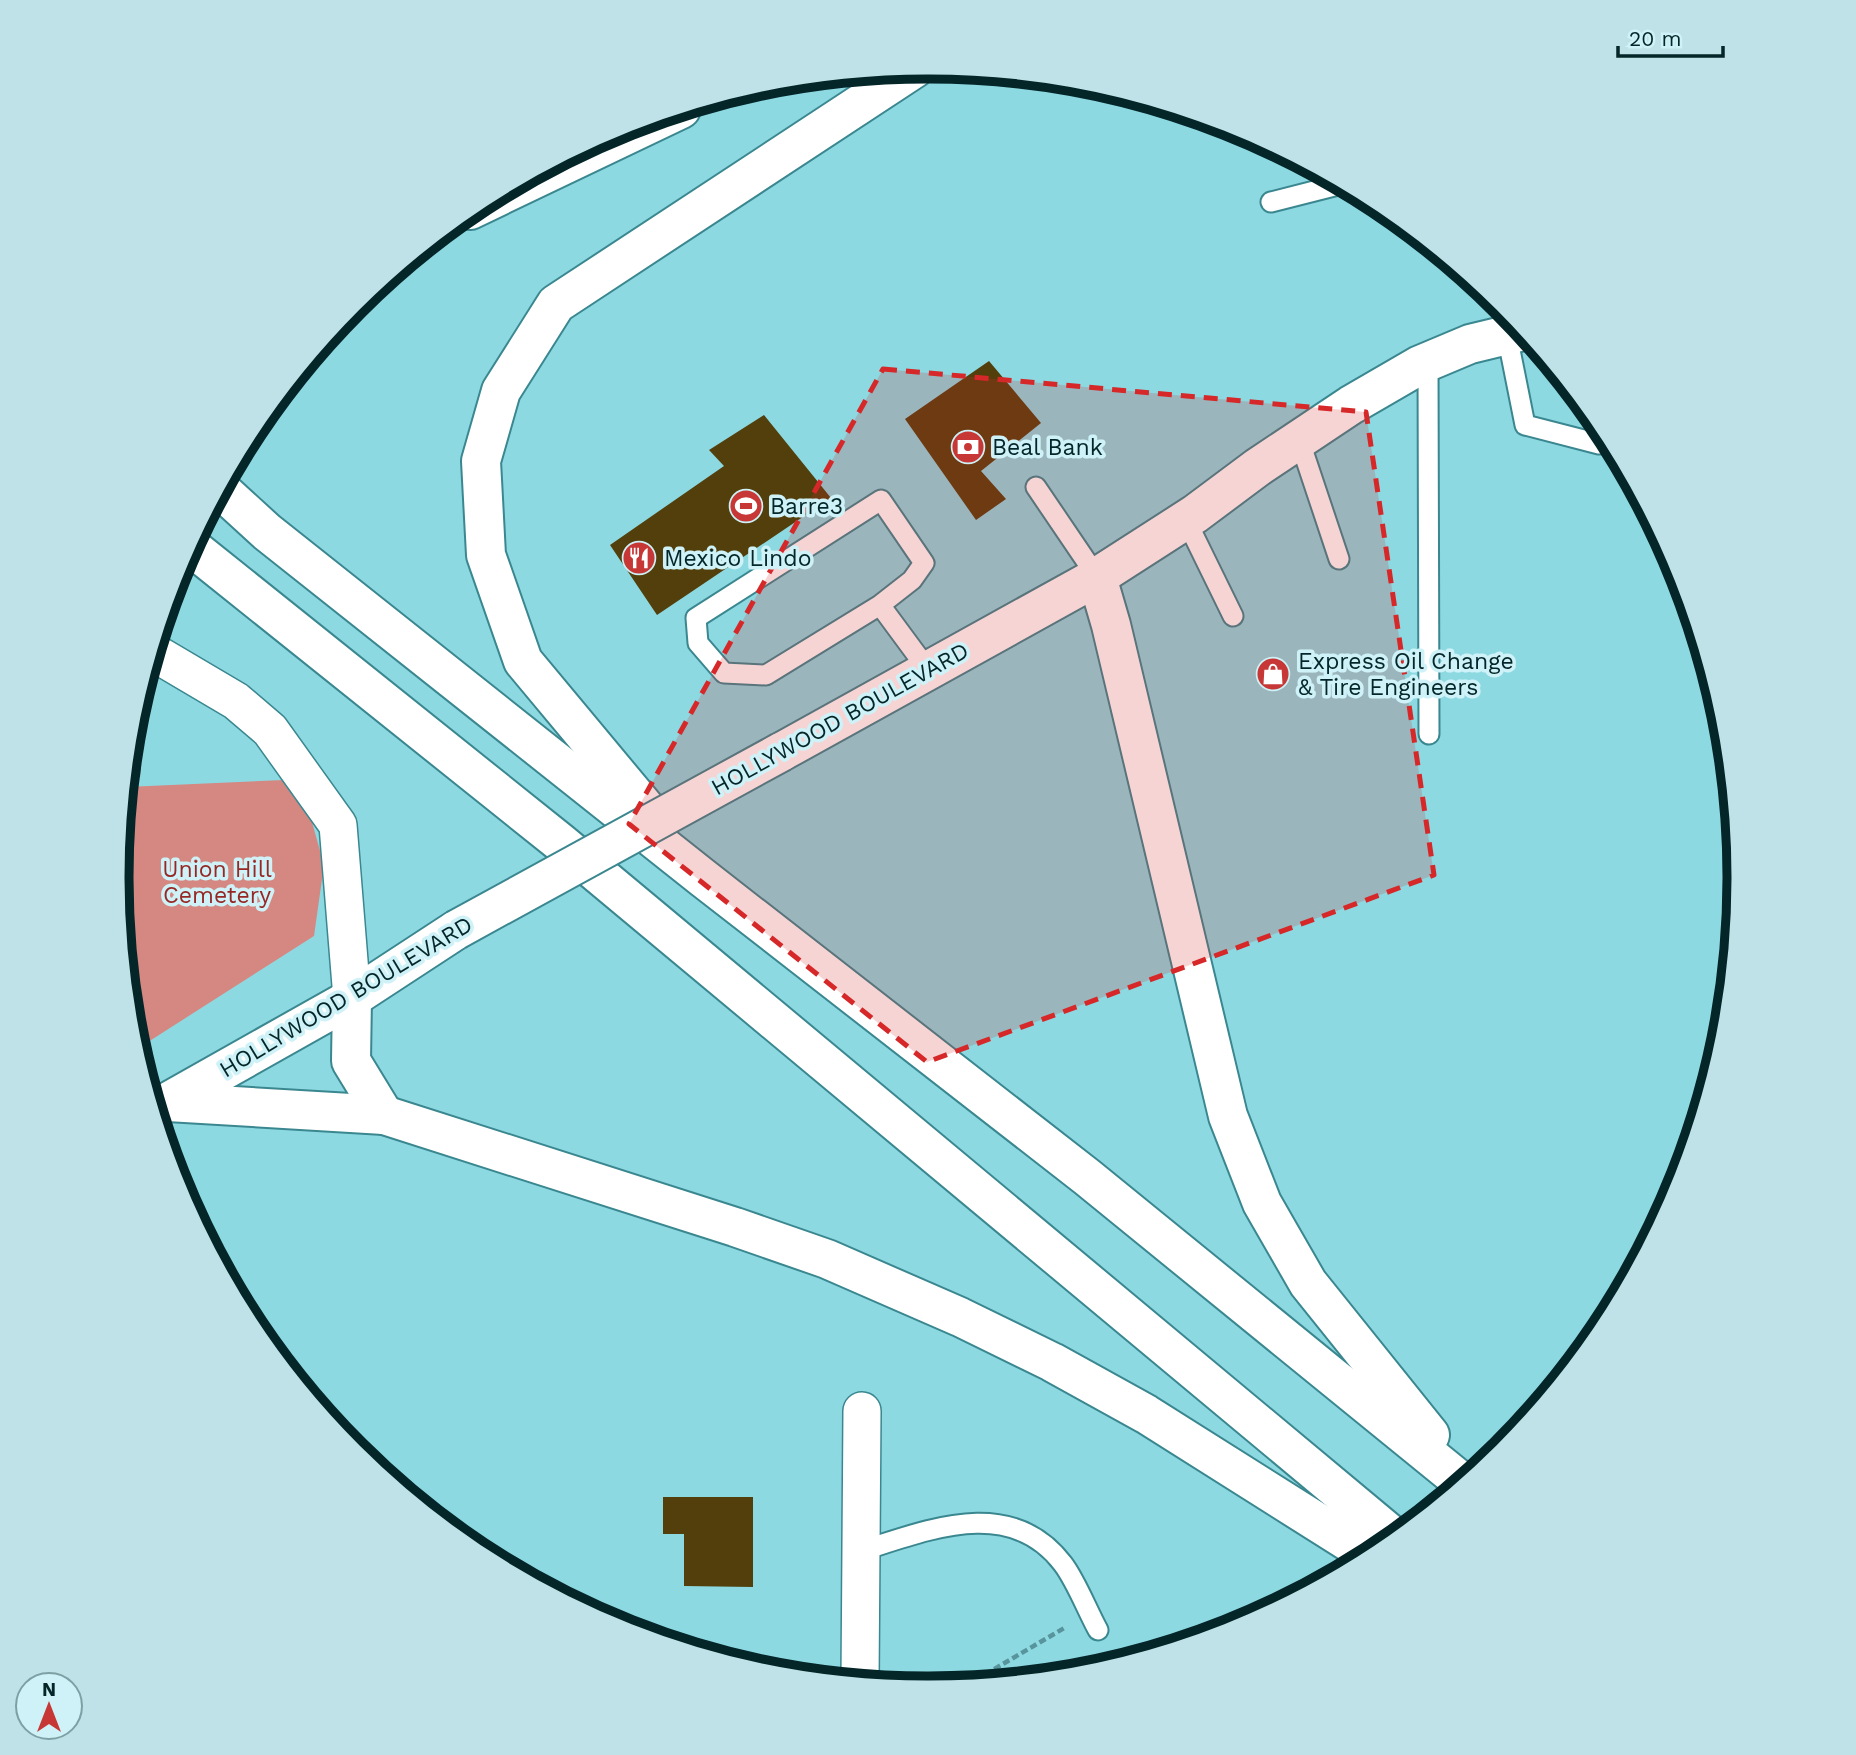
<svg xmlns="http://www.w3.org/2000/svg" width="1856" height="1755" font-family="'Work Sans',sans-serif">
<style>
.green{fill:#d48881}
.building{fill:#533f0c}
.lines{fill:none;stroke-linecap:round;stroke-linejoin:round}
.lane-casing{stroke:#3a8790;stroke-width:23}
.street-casing{stroke:#3a8790;stroke-width:40}
.secondary-casing{stroke:#3a8790;stroke-width:42}
.highway-casing{stroke:#3a8790;stroke-width:42}
.path{stroke:#58949b;stroke-width:4.5;stroke-dasharray:7 3.5;stroke-linecap:butt}
.lane{stroke:#fff;stroke-width:19}
.street{stroke:#fff;stroke-width:37}
.secondary{stroke:#fff;stroke-width:38}
.highway{stroke:#fff;stroke-width:38}
.secondary-bridge-casing{stroke:#3a8790;stroke-width:42;stroke-linecap:butt}
.secondary-bridge{stroke:#fff;stroke-width:38}
.marked{fill:#d62828;fill-opacity:0.2;stroke:#d62828;stroke-width:5;stroke-dasharray:14 9;stroke-linejoin:round}
.labels{text-anchor:middle;dominant-baseline:central;stroke-width:7;stroke-linejoin:round;paint-order:stroke}
.poi-label{font-size:23px;fill:#042629;stroke:#cef2f7;text-anchor:start}
.street-label{font-size:23px;fill:#042629;stroke:#cef2f7}
.park-label{font-size:23px;fill:#962725;stroke:#cef2f7}
.rim{fill:none;stroke:#042629;stroke-width:9}
</style>
<rect width="100%" height="100%" fill="#8dd9e2"/>
<path class="green" d="M 284,780 L 310,815 L 324,865 L 314,936 L 137,1049 L 133,1035 L 117,877 L 126,787 Z"/>
<g class="building">
<path d="M 989,361 L 1041,423 L 981,471 L 1006,499 L 976,520 L 905,419 Z"/>
<path d="M 764,415 L 831,498 L 657,615 L 610,545 L 724,466 L 709,450 Z"/>
<path d="M 137,705 L 144,705 L 140,777 L 127,776 L 133,719 Z"/>
<path d="M 663,1497 L 753,1497 L 753,1587 L 684,1586 L 684,1534 L 663,1534 Z"/>
</g>
<g class="lines">
<defs>
<g id="lane">
<path d="M 1271,202 L 1342,184"/>
<path d="M 1507,335 L 1525,425 L 1599,444 L 1611,443"/>
<path d="M 1428,362 L 1429,734"/>
<path d="M 1299,439 L 1339,559"/>
<path d="M 1036,487 L 1097,577"/>
<path d="M 1186,520 L 1233,616"/>
<path d="M 880,605 L 912,580 L 924,563 L 881,500 L 696,618 L 698,643 L 724,673 L 766,675 L 880,605 L 928,670"/>
<path d="M 861,1551 C 928,1530 1011,1495 1063,1564 C 1076,1581 1087,1610 1098,1630"/>
</g>
<g id="street">
<path d="M 153,652 L 236,701 L 270,730 L 338,825 L 352,998"/>
<path d="M 860,1682 L 862,1411"/>
</g>
<g id="secondary">
<path d="M 781,752 L 1097,577 L 1195,514 L 1258,467 L 1351,405 L 1420,365 L 1470,344 L 1524,331"/>
<path d="M 155,1109 L 352,998 L 456,930"/>
</g>
<g id="highway">
<path d="M 470,210 L 681,109"/>
<path d="M 220,489 L 267,532 L 703,878 L 1087,1177 L 1463,1483"/>
<path d="M 190,546 L 561,843 L 1395,1538"/>
<path d="M 1097,577 L 1111,625 L 1228,1116 L 1262,1203 L 1308,1283 L 1430,1435"/>
<path d="M 653,817 L 523,661 L 486,555 L 481,461 L 501,391 L 556,304 L 915,68"/>
<path d="M 352,998 L 351,1061 L 384,1115"/>
<path d="M 168,1102 L 384,1115 L 735,1227 L 827,1259 L 960,1317 L 1052,1362 L 1146,1414 L 1371,1556"/>
</g>
</defs>
<use href="#lane" class="lane-casing"/>
<use href="#street" class="street-casing"/>
<use href="#secondary" class="secondary-casing"/>
<use href="#highway" class="highway-casing"/>
<path class="path" d="M 967,1685 L 1066,1627"/>
<use href="#lane" class="lane"/>
<use href="#street" class="street"/>
<use href="#secondary" class="secondary"/>
<use href="#highway" class="highway"/>
<defs>
<path id="secondary-bridge" d="M 456,930 L 781,752"/>
</defs>
<use href="#secondary-bridge" class="secondary-bridge-casing"/>
<use href="#secondary-bridge" class="secondary-bridge"/>
</g>
<path class="marked" d="M 883,369 L 1366,412 L 1434,875 L 927,1062 L 629,824 Z"/>
<defs>
<symbol id="bank-disc" viewBox="-11 -11 22 22"><circle r="9.5" fill="#c63735" stroke="#cef2f7"/><path d="M-6-4H6V4H-6ZM0-2.3a2.3 2.3 0 1 0 0 4.6a2.3 2.3 0 1 0 0-4.6Z" fill="#fff"/></symbol>
<symbol id="stadium-disc" viewBox="-11 -11 22 22"><circle r="9.5" fill="#c63735" stroke="#cef2f7"/><path d="M0-5a6.5 5 0 1 0 0 10a6.5 5 0 1 0 0-10ZM-3.5-1.8h7v3.6h-7Z" fill="#fff"/></symbol>
<symbol id="restaurant-disc" viewBox="-11 -11 22 22"><circle r="9.5" fill="#c63735" stroke="#cef2f7"/><path d="M-5-6h1v4h1v-4h1v4h1v-4h1v5L-1.5 .5V6h-2V.5L-5-1ZM5-6V6H3V1.5H1.5Q1.5-4 5-6Z" fill="#fff"/></symbol>
<symbol id="shop-disc" viewBox="-11 -11 22 22"><circle r="9.5" fill="#c63735" stroke="#cef2f7"/><path d="M-5-2.5h2.3a2.7 3.5 0 0 1 5.4 0H5L5.5 6h-11ZM-1.5-2.5h3a1.5 2.3 0 0 0-3 0Z" fill="#fff"/></symbol>
</defs>
<g fill-rule="evenodd">
<use href="#bank-disc" x="949" y="428" width="38" height="38"/>
<use href="#stadium-disc" x="727" y="487" width="38" height="38"/>
<use href="#restaurant-disc" x="620" y="539" width="38" height="38"/>
<use href="#shop-disc" x="1254" y="655" width="38" height="38"/>
</g>
<g class="labels">
<g class="poi-label">
<text x="992" y="447">Beal Bank</text>
<text x="770" y="506">Barre3</text>
<text x="664" y="558">Mexico Lindo</text>
<text x="1298" y="661">Express Oil Change<tspan x="1298" dy="26">&amp; Tire Engineers</tspan></text>
</g>
<g class="street-label">
<text transform="translate(840 719) rotate(-29)">HOLLYWOOD BOULEVARD</text>
<text transform="translate(346 997) rotate(-31)">HOLLYWOOD BOULEVARD</text>
</g>
<g class="park-label">
<text x="217" y="869">Union Hill<tspan x="217" dy="26">Cemetery</tspan></text>
</g>
</g>
<path d="M0 0H1856V1755H0ZM927 79H929A798 798 0 0 1 1727 877V878A798 798 0 0 1 929 1676H927A798 798 0 0 1 129 878V877A798 798 0 0 1 927 79Z" fill="#bee2e7" fill-rule="evenodd"/>
<path class="rim" d="M927 79H929A798 798 0 0 1 1727 877V878A798 798 0 0 1 929 1676H927A798 798 0 0 1 129 878V877A798 798 0 0 1 927 79Z"/>
<g transform="translate(49 1706)"><circle r="33" fill="#cef2f7" stroke="#7da0a5" stroke-width="2"/>
<path d="M0-5L12 26L0 18L-12 26Z" fill="#c63735"/>
<text y="-10" font-size="19" font-weight="bold" text-anchor="middle" fill="#042629">N</text>
</g>
<path d="M1618 46v10h105v-10" fill="none" stroke="#042629" stroke-width="3.5"/>
<text x="1629" y="46" font-size="21" fill="#042629" stroke="#cef2f7" stroke-width="5" paint-order="stroke">20 m</text>
</svg>
